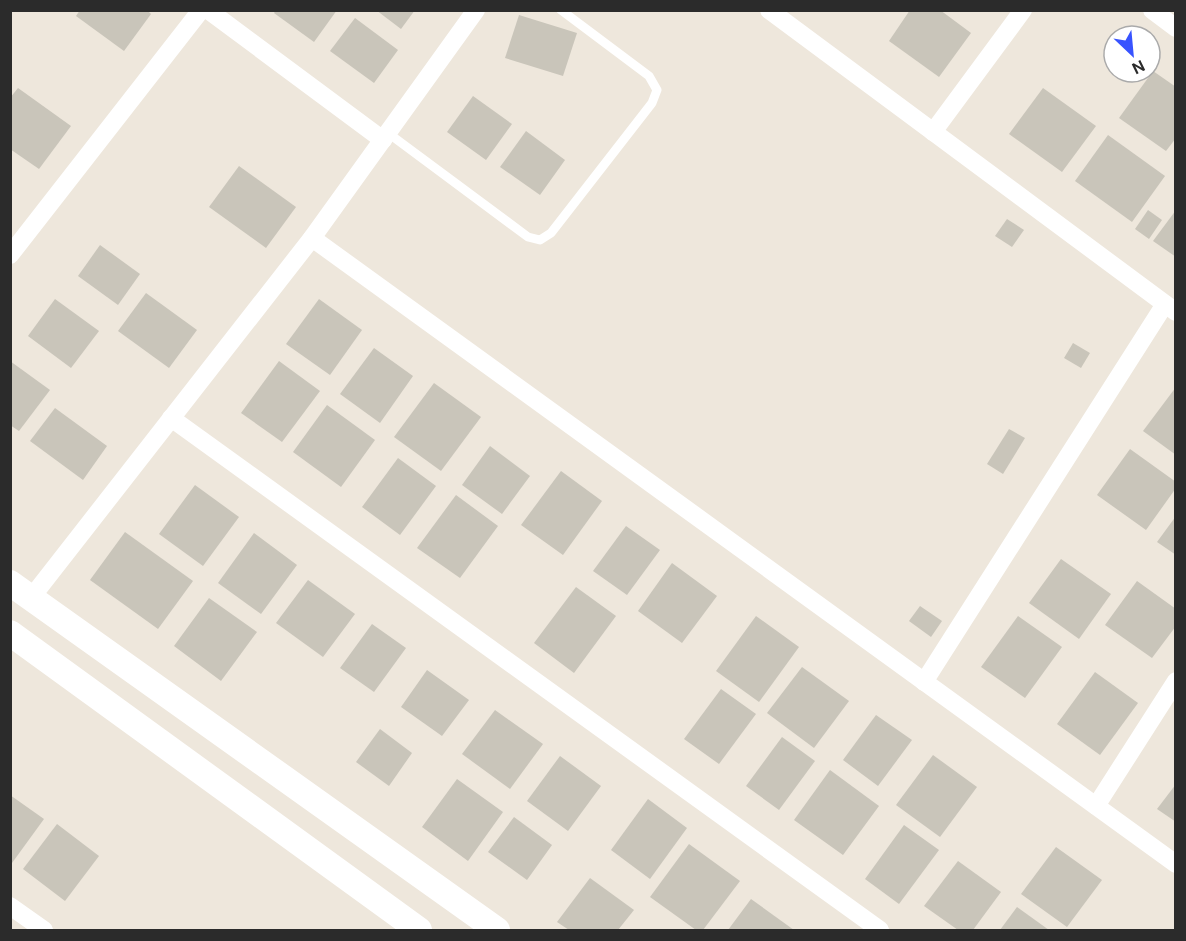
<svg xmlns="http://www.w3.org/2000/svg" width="1186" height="941" font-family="'DM Sans',sans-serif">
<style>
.building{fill:#c9c5ba}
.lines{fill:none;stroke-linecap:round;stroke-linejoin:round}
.lane{stroke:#fff;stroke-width:9}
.street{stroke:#fff;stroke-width:18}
.secondary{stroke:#fff;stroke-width:26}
</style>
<rect width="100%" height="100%" fill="#eee7dc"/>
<g class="building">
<path d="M 80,10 L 147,10 L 151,14 L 124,51 L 76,16 Z"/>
<path d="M 276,10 L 337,10 L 314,42 L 274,13 Z"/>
<path d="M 376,10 L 415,10 L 401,29 Z"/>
<path d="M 910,10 L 940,10 L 971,33 L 939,77 L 889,41 Z"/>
<path d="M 519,15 L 577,33 L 563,76 L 505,58 Z"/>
<path d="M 355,18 L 398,50 L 374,83 L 330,51 Z"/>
<path d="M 1153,71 L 1176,87 L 1176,138 L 1166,151 L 1119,118 Z"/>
<path d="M 18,88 L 71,126 L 39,169 L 10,149 L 10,98 Z"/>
<path d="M 1043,88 L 1096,126 L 1062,172 L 1009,134 Z"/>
<path d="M 473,96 L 512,124 L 486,160 L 447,132 Z"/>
<path d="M 526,131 L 565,160 L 540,195 L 500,167 Z"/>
<path d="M 1108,135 L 1165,176 L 1132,222 L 1075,181 Z"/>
<path d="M 239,166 L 296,207 L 266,248 L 209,207 Z"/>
<path d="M 1148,210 L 1162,220 L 1149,239 L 1135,229 Z"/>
<path d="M 1176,210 L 1176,257 L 1153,241 Z"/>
<path d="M 1007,219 L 1024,230 L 1012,247 L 995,236 Z"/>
<path d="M 100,245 L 140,274 L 118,305 L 78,276 Z"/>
<path d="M 146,293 L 197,330 L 169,368 L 118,331 Z"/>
<path d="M 55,299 L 99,331 L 71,368 L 28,336 Z"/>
<path d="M 319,299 L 362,330 L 330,375 L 286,344 Z"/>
<path d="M 1073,343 L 1090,353 L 1081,368 L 1064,358 Z"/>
<path d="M 374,348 L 413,376 L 380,423 L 340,394 Z"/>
<path d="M 10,361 L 50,390 L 19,431 L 10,425 Z"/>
<path d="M 279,361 L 320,391 L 282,442 L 241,413 Z"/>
<path d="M 434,383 L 481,417 L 441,471 L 394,437 Z"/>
<path d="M 1176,387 L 1176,455 L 1143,431 Z"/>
<path d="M 327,405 L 375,440 L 341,487 L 293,452 Z"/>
<path d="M 55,408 L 107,446 L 83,480 L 30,441 Z"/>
<path d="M 1009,429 L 1025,438 L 1003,474 L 987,464 Z"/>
<path d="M 490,446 L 530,476 L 502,514 L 462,485 Z"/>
<path d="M 1130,449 L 1176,482 L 1176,488 L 1146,530 L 1097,495 Z"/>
<path d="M 398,458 L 436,486 L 400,535 L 362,507 Z"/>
<path d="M 561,471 L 602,501 L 563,555 L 521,525 Z"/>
<path d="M 195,485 L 239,517 L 203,566 L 159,534 Z"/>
<path d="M 456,495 L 498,526 L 460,578 L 417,548 Z"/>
<path d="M 1176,516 L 1176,555 L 1157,542 Z"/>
<path d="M 626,526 L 660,550 L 627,595 L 593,571 Z"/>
<path d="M 125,532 L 193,581 L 158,629 L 90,580 Z"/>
<path d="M 254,533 L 297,565 L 261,614 L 218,583 Z"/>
<path d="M 1061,559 L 1111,594 L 1079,639 L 1029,603 Z"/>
<path d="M 672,563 L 717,596 L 682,643 L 638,611 Z"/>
<path d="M 308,580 L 355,614 L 323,657 L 276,623 Z"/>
<path d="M 1137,581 L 1176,609 L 1176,626 L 1152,658 L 1105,625 Z"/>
<path d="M 576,587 L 616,616 L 574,673 L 534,643 Z"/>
<path d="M 209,598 L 257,632 L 221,681 L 174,646 Z"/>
<path d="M 920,606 L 942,621 L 931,637 L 909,621 Z"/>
<path d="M 756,616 L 799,647 L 759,702 L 716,671 Z"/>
<path d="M 1018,616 L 1062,647 L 1025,698 L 981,667 Z"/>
<path d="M 372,624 L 406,648 L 374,692 L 340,668 Z"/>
<path d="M 802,667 L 849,701 L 814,748 L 767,713 Z"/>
<path d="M 427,670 L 469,700 L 442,736 L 401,707 Z"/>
<path d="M 1095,672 L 1138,703 L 1100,755 L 1057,724 Z"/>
<path d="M 721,689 L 756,714 L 719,764 L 684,739 Z"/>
<path d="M 495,710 L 543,744 L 510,789 L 462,754 Z"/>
<path d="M 876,715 L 912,740 L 878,786 L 843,760 Z"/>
<path d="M 380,729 L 412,753 L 389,786 L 356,762 Z"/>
<path d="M 782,737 L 815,761 L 779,810 L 746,786 Z"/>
<path d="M 933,755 L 977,787 L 940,837 L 896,805 Z"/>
<path d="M 560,756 L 601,786 L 568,831 L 527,801 Z"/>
<path d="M 830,770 L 879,806 L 843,855 L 794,820 Z"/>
<path d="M 457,779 L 503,812 L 468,861 L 422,827 Z"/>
<path d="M 1176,784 L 1176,822 L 1157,809 Z"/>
<path d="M 10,795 L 44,819 L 12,863 L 10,862 Z"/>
<path d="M 648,799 L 687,828 L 650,879 L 611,850 Z"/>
<path d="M 514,817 L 552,845 L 527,880 L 488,852 Z"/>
<path d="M 57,824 L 99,856 L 65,901 L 23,869 Z"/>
<path d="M 904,825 L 939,850 L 899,904 L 865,879 Z"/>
<path d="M 689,844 L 740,881 L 703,930 L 696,930 L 650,897 Z"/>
<path d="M 1056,847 L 1102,880 L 1067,927 L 1021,894 Z"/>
<path d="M 958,861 L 1001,892 L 973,930 L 958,930 L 924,906 Z"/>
<path d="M 590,878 L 634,910 L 618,930 L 569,930 L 557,922 Z"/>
<path d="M 751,899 L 794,930 L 728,930 Z"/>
<path d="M 1017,907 L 1049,930 L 1000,930 Z"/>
</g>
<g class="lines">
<path class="lane" d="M 388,133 L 528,237 L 540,240 L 551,233 L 652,103 L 657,90 L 649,76 L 561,10"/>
<g class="street">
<path d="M 208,10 L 383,140"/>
<path d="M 769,10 L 1176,312"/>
<path d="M 1152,10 L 1176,28"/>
<path d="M 933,132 L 1023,10"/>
<path d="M 312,238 L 1176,864"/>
<path d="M 10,255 L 201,10"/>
<path d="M 171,418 L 880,930"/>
<path d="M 31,598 L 312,238 L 476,10"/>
<path d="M 924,682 L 1165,304"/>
<path d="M 1096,806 L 1176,681"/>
<path d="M 10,906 L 44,930"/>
</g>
<g class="secondary">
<path d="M 10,583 L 497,930"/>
<path d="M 10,633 L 419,930"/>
</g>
</g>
<rect width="1186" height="941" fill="none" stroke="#2b2b2b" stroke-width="24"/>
<g transform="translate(1132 54) rotate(154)"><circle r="28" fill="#ffffff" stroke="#aaaaaa" stroke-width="1.5"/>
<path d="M0-4.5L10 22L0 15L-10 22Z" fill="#3853ff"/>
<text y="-9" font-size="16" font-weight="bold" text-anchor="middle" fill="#2b2b2b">N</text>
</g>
</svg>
